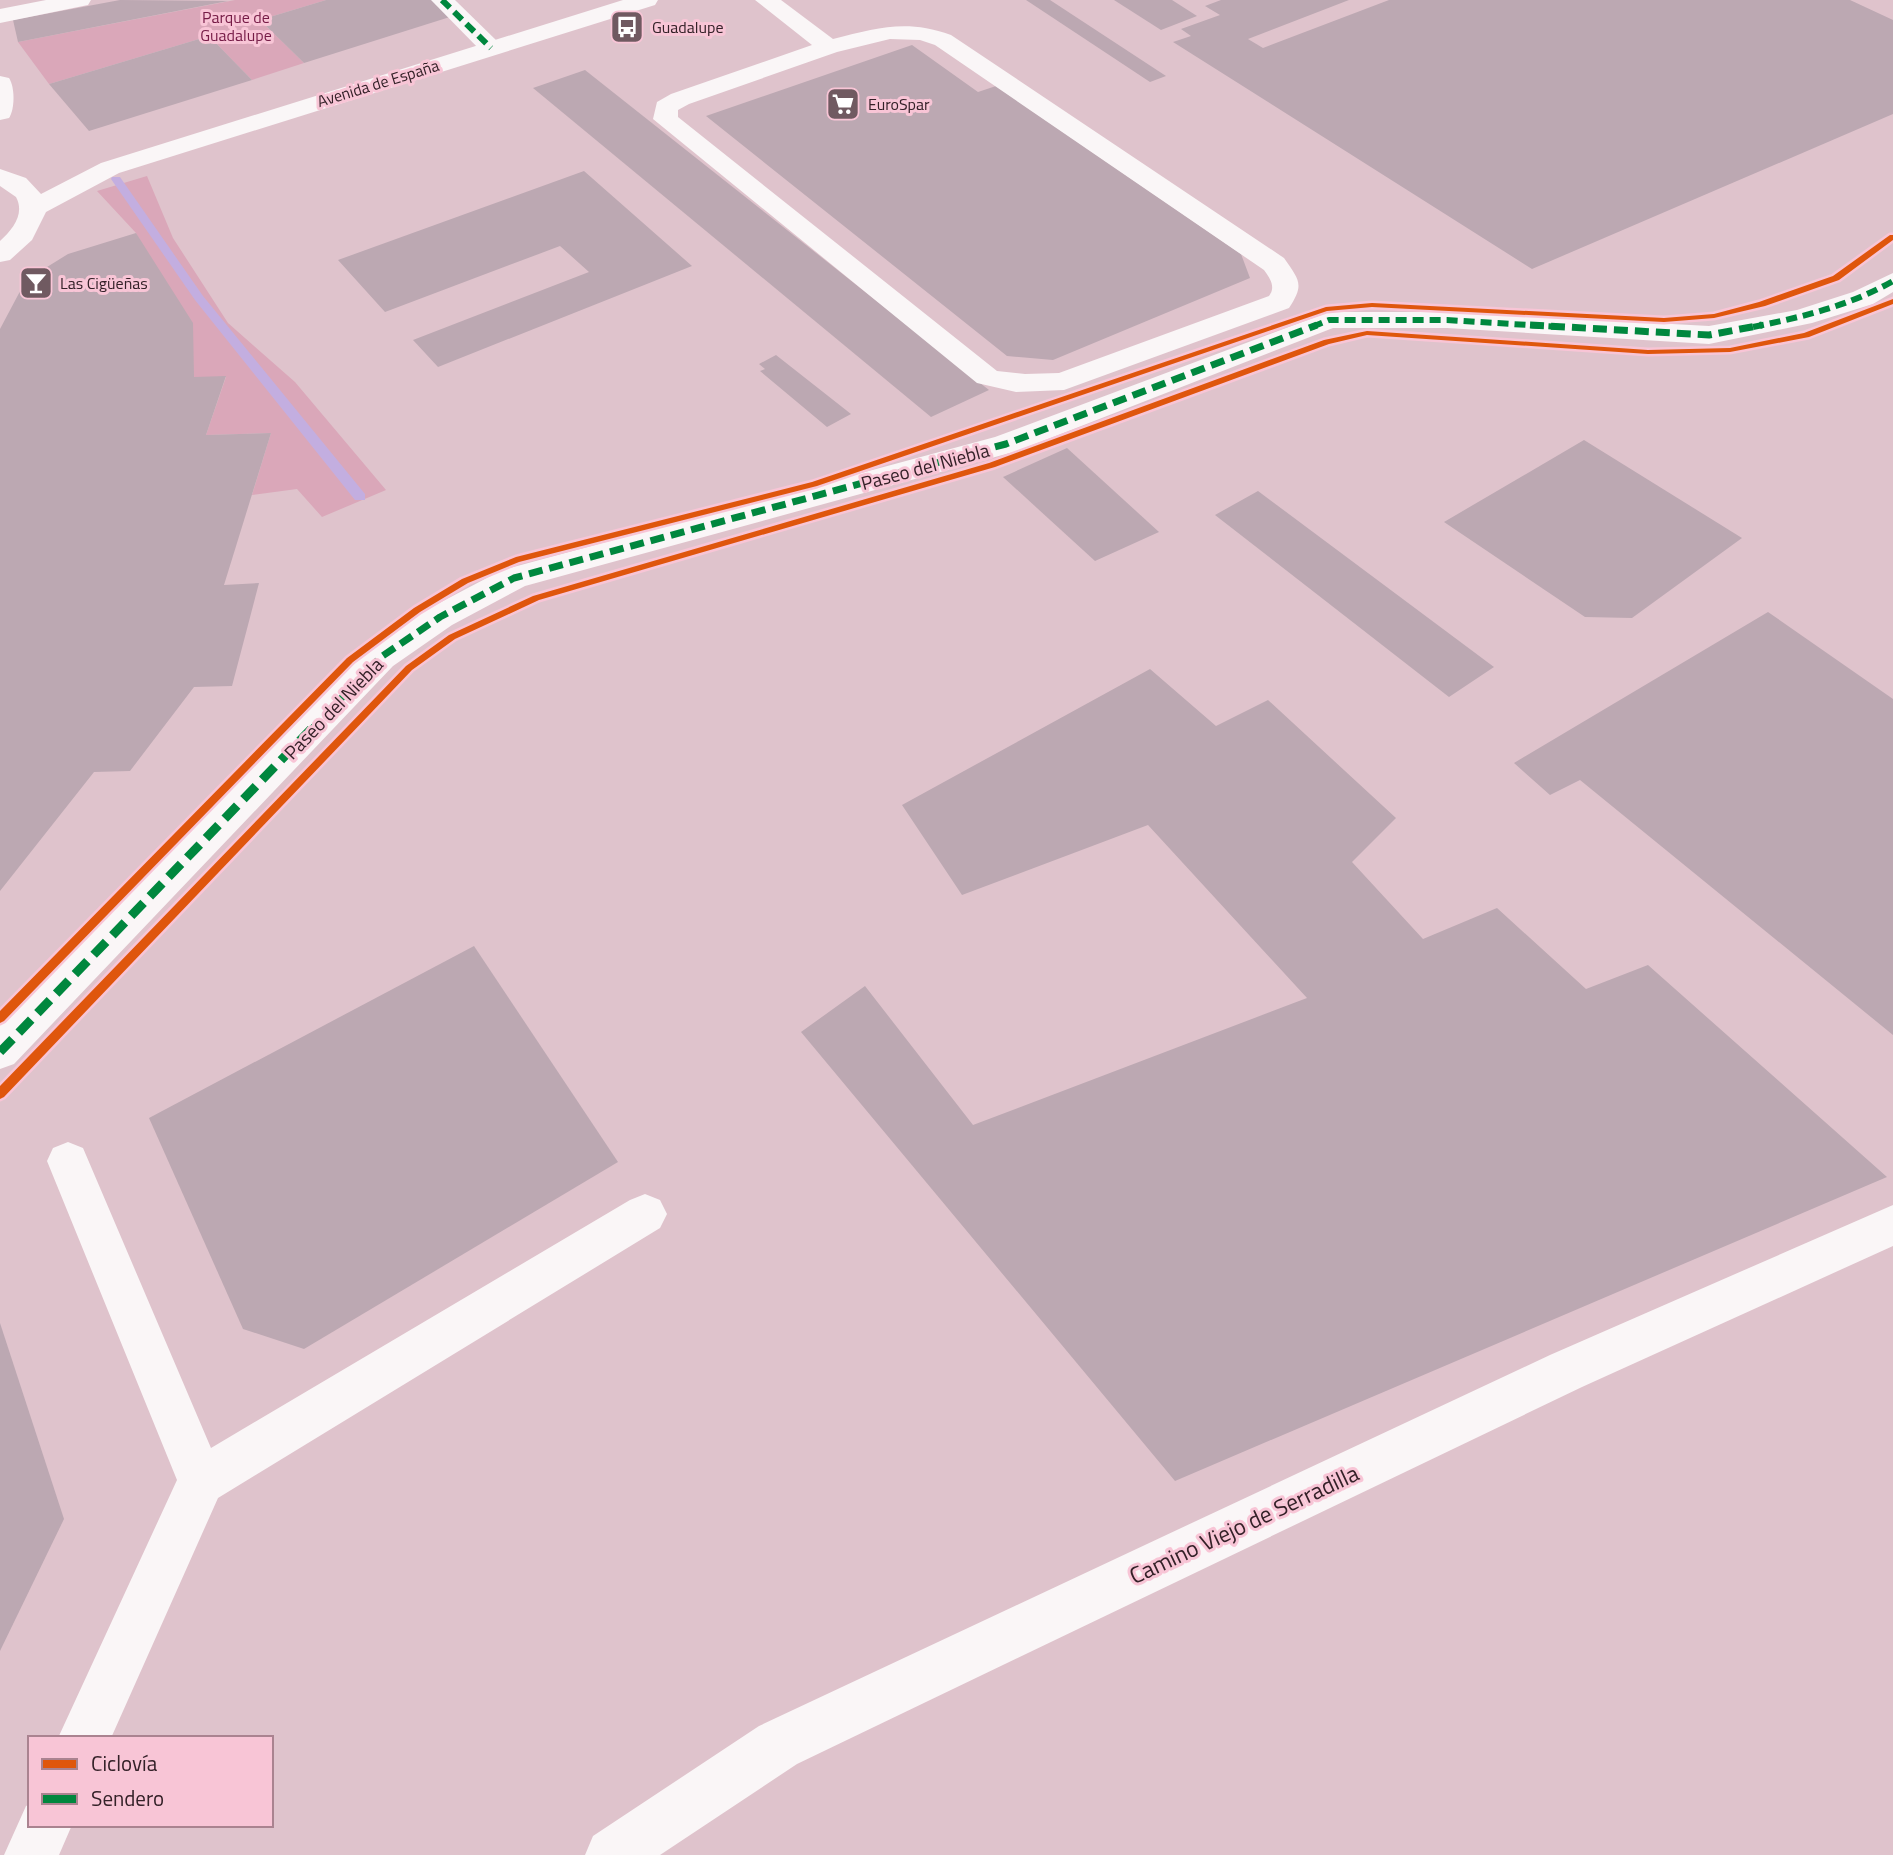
<svg xmlns="http://www.w3.org/2000/svg" width="1893" height="1855" font-family="'Titillium Web',sans-serif">
<style>
.green{fill:#daa7b9}
.lines{fill:none;stroke-linecap:round;stroke-linejoin:round}
.stream{fill:#c3aee0;fill-rule:evenodd}
.building{fill:#bca8b2}
.pedestrian{fill:#faf6f7;fill-rule:evenodd}
.minor{fill:#faf6f7;fill-rule:evenodd}
.secondary{fill:#faf6f7;fill-rule:evenodd}
.quiet-far2{stroke:#00873e;stroke-width:6;stroke-dasharray:11 6;stroke-linecap:butt}
.quiet-far1{stroke:#00873e;stroke-width:7;stroke-dasharray:14 7;stroke-linecap:butt}
.quiet{stroke:#00873e;stroke-width:9;stroke-dasharray:18 9;stroke-linecap:butt}
.cycleway-casing{stroke:#f8c5d6;stroke-width:5}
.cycleway{fill:#df560d;fill-rule:evenodd}
.labels{text-anchor:middle;dominant-baseline:central;stroke-width:6;stroke-linejoin:round;paint-order:stroke}
.far-park-label{font-size:16px;fill:#751b46;stroke:#f8c5d6}
.far-poi-label{font-size:16px;fill:#342128;stroke:#f8c5d6;text-anchor:start}
.far-street-label{font-size:16px;fill:#342128;stroke:#f8c5d6}
.street-label{font-size:19px;fill:#342128;stroke:#f8c5d6}
.near-street-label{font-size:23px;fill:#342128;stroke:#f8c5d6}
</style>
<rect width="100%" height="100%" fill="#dfc3cc"/>
<g class="green">
<path d="M 235,0 L 326,0 L 260,20 L 304,63 L 252,80 L 209,36 L 49,84 L 18,42 Z"/>
<path d="M 147,176 L 173,238 L 228,323 L 295,382 L 386,490 L 322,517 L 297,489 L 252,495 L 271,433 L 206,435 L 226,377 L 194,377 L 136,233 L 97,191 Z"/>
</g>
<g class="lines">
<path class="stream" d="M 112,177 L 120,177 L 203,296 L 365,494 L 365,500 L 355,500 L 195,300 L 111,179 Z"/>
</g>
<g class="building">
<path d="M 120,0 L 228,1 L 18,42 L 13,20 Z"/>
<path d="M 326,0 L 434,0 L 453,16 L 304,63 L 260,20 Z"/>
<path d="M 1026,0 L 1050,0 L 1166,76 L 1150,82 Z"/>
<path d="M 1114,0 L 1172,0 L 1197,16 L 1161,30 Z"/>
<path d="M 1221,0 L 1349,0 L 1248,39 L 1263,48 L 1389,0 L 1850,0 L 1893,20 L 1893,114 L 1532,269 L 1173,42 L 1191,36 L 1181,29 L 1220,15 L 1205,6 Z"/>
<path d="M 209,36 L 252,80 L 89,131 L 49,84 Z"/>
<path d="M 912,45 L 978,92 L 996,86 L 1241,254 L 1250,278 L 1053,360 L 1007,356 L 706,116 Z"/>
<path d="M 585,70 L 989,390 L 931,417 L 533,88 Z"/>
<path d="M 584,171 L 692,266 L 438,367 L 413,340 L 589,272 L 560,246 L 385,312 L 338,260 Z"/>
<path d="M 136,233 L 193,323 L 194,377 L 226,376 L 206,435 L 271,433 L 224,585 L 259,583 L 232,686 L 194,687 L 130,771 L 94,772 L 0,891 L 0,329 L 26,280 L 68,254 Z"/>
<path d="M 776,355 L 851,414 L 827,427 L 760,371 L 765,369 L 759,364 Z"/>
<path d="M 1584,440 L 1742,538 L 1632,618 L 1585,617 L 1444,522 Z"/>
<path d="M 1067,448 L 1159,532 L 1095,561 L 1003,477 Z"/>
<path d="M 1258,491 L 1494,667 L 1449,697 L 1215,515 Z"/>
<path d="M 1768,612 L 1893,699 L 1893,1035 L 1580,780 L 1550,795 L 1514,763 Z"/>
<path d="M 1150,669 L 1216,726 L 1268,700 L 1396,818 L 1352,862 L 1423,939 L 1497,908 L 1586,989 L 1648,965 L 1887,1177 L 1175,1481 L 801,1032 L 865,986 L 973,1125 L 1307,998 L 1148,825 L 962,895 L 902,805 Z"/>
<path d="M 474,946 L 618,1162 L 304,1349 L 243,1329 L 149,1118 Z"/>
<path d="M 0,1323 L 64,1519 L 0,1651 Z"/>
</g>
<g class="lines">
<g class="pedestrian">
<path d="M 431,0 L 455,0 L 499,43 L 503,48 L 499,53 L 483,53 Z"/>
<path d="M 1893,273 L 1893,292 L 1873,304 L 1812,323 L 1709,344 L 1447,328 L 1333,328 L 1017,451 L 525,586 L 452,625 L 393,666 L 14,1064 L 0,1069 L 0,1025 L 369,648 L 428,609 L 502,570 L 995,437 L 1329,312 L 1447,312 L 1709,326 L 1797,310 L 1853,292 Z"/>
</g>
<g class="minor">
<path d="M 46,0 L 91,0 L 88,5 L 0,23 L 0,9 Z"/>
<path d="M 755,0 L 781,0 L 833,39 C 878,28 906,19 951,35 L 1284,258 C 1299,280 1305,284 1289,308 L 1064,390 L 1016,392 L 977,383 L 653,119 L 657,102 L 671,94 L 812,45 ZM 890,39 L 920,40 L 935,45 L 1264,270 C 1270,278 1276,287 1269,296 L 1059,373 L 1025,374 L 997,371 L 678,117 L 678,110 L 689,104 L 837,52 Z"/>
<path d="M 0,76 L 9,78 C 15,87 15,109 9,118 L 0,120 Z"/>
<path d="M 68,1142 L 83,1148 L 211,1448 L 630,1200 L 645,1194 L 660,1200 L 667,1214 L 660,1228 L 218,1498 L 111,1738 L 58,1738 L 177,1480 L 47,1161 L 53,1148 Z"/>
<path d="M 1893,1205 L 1893,1246 L 1582,1387 L 797,1764 L 660,1855 L 585,1855 L 593,1836 L 759,1726 L 1550,1355 Z"/>
<path d="M 30,1804 L 30,1825 L 72,1825 L 59,1855 L 4,1855 L 26,1806 Z"/>
</g>
<path class="secondary" d="M 623,0 L 658,0 L 655,5 L 119,173 L 46,212 L 32,240 L 10,260 L 0,262 L 0,241 C 13,229 25,214 16,197 L 0,186 L 0,169 L 26,178 L 41,194 L 101,163 Z"/>
<g class="quiet-far2">
<path d="M 442,0 L 491,48"/>
<path d="M 1312,327 L 1329,320 L 1447,320 L 1561,327"/>
<path d="M 1753,327 C 1802,317 1849,306 1893,281"/>
</g>
<g class="quiet-far1">
<path d="M 1530,325 L 1709,335 L 1762,325"/>
<path d="M 310,731 L 381,657 L 440,617 L 514,578 L 1006,444 L 1317,325"/>
</g>
<path class="quiet" d="M 0,1052 L 311,729"/>
<defs>
<g id="cycleway">
<path d="M 1890,235 L 1893,235 L 1893,240 L 1839,280 L 1765,306 L 1714,318 L 1664,322 L 1372,307 L 1327,311 L 817,486 L 519,562 L 468,583 L 420,612 L 353,662 L 4,1021 L 0,1023 L 0,1011 L 347,658 L 414,608 L 462,579 L 516,557 L 812,482 L 1326,307 L 1372,303 L 1664,318 L 1714,314 L 1759,302 L 1833,276 Z"/>
<path d="M 1893,299 L 1893,304 L 1809,337 L 1730,352 L 1648,354 L 1367,335 L 1329,344 L 995,467 L 539,600 L 455,639 L 412,670 L 4,1097 L 0,1099 L 0,1086 L 406,666 L 449,635 L 533,596 L 989,463 L 1324,340 L 1367,331 L 1648,350 L 1730,348 L 1804,333 Z"/>
</g>
</defs>
<use href="#cycleway" class="cycleway-casing"/>
<use href="#cycleway" class="cycleway"/>
</g>
<defs>
<symbol id="bus-square" viewBox="-11 -11 22 22"><rect x="-9" y="-9" width="18" height="18" rx="4" fill="#705a61" stroke="#f8c5d6"/><path d="M-5-6H5V4H4V6H2V4H-2V6H-4V4H-5ZM-3.5-4V0h7V-4ZM-3.5 1.2v1.5H-2V1.2ZM2 1.2v1.5H3.5V1.2Z" fill="#fff"/></symbol>
<symbol id="supermarket-square" viewBox="-11 -11 22 22"><rect x="-9" y="-9" width="18" height="18" rx="4" fill="#705a61" stroke="#f8c5d6"/><path d="M-6-5.5h2.5l.6 2H6L4.5 2H-2.5L-4.4-4H-6ZM-1.5 3.2a1.3 1.3 0 1 0 .1 0ZM3 3.2a1.3 1.3 0 1 0 .1 0Z" fill="#fff"/></symbol>
<symbol id="bar-square" viewBox="-11 -11 22 22"><rect x="-9" y="-9" width="18" height="18" rx="4" fill="#705a61" stroke="#f8c5d6"/><path d="M-6-5H6L.8 .8V4.5H3.5V6h-7V4.5H-.8V.8Z" fill="#fff"/></symbol>
</defs>
<g fill-rule="evenodd">
<use href="#bus-square" x="608" y="8" width="38" height="38"/>
<use href="#supermarket-square" x="824" y="85" width="38" height="38"/>
<use href="#bar-square" x="17" y="264" width="38" height="38"/>
</g>
<g class="labels">
<g class="far-park-label">
<text x="236" y="17">Parque de<tspan x="236" dy="18">Guadalupe</tspan></text>
</g>
<g class="far-poi-label">
<text x="652" y="27">Guadalupe</text>
<text x="868" y="104">EuroSpar</text>
<text x="60" y="283">Las Cigüeñas</text>
</g>
<g class="far-street-label">
<text transform="translate(378 83) rotate(-17)">Avenida de España</text>
</g>
<g class="street-label">
<text transform="translate(925 466) rotate(-15)">Paseo del Niebla</text>
<text transform="translate(333 708) rotate(-46)">Paseo del Niebla</text>
</g>
<g class="near-street-label">
<text transform="translate(1244 1524) rotate(-25)">Camino Viejo de Serradilla</text>
</g>
</g>
<rect x="28" y="1736" width="245" height="91" fill="#f8c5d6" stroke="#aa8390" stroke-width="2"/>
<rect x="42" y="1759" width="35" height="10" fill="#df560d" stroke="#aa8390" stroke-width="2"/>
<text x="91" y="1771" font-size="21" fill="#342128">Ciclovía</text>
<rect x="42" y="1794" width="35" height="10" fill="#00873e" stroke="#aa8390" stroke-width="2"/>
<text x="91" y="1806" font-size="21" fill="#342128">Sendero</text>
</svg>
